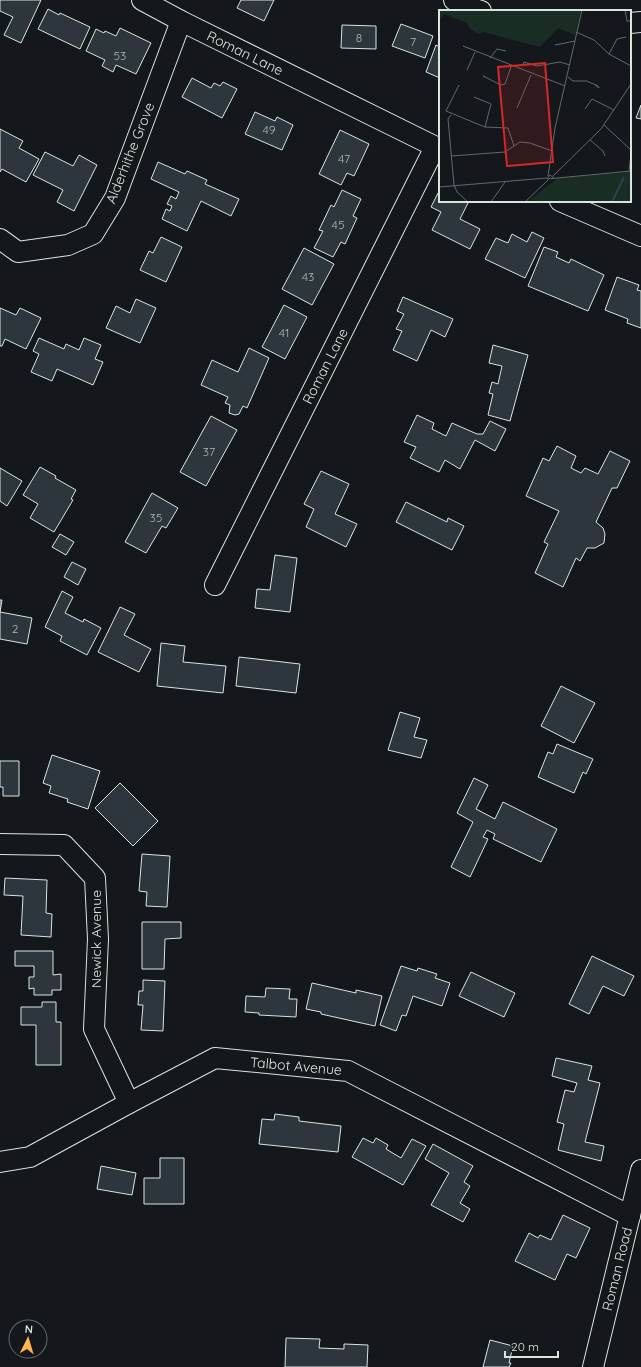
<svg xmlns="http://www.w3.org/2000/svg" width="641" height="1367" font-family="Quicksand,sans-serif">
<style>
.building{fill:#2c363c;stroke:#d8e6dc}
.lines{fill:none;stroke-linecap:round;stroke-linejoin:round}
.minor-casing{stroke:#d8e6dc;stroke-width:22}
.minor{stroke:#14181c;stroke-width:20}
.labels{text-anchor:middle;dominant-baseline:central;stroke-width:3;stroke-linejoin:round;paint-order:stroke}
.number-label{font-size:12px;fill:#adbab4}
.street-label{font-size:14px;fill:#d8e6dc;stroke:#14181c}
.inset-river{fill:none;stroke:#2f3f4d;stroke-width:2}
.inset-road{fill:none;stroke:#626a69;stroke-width:1}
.view{fill:#d62828;fill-opacity:0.15;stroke:#d62828;stroke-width:2}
.inset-edge{fill:none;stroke:#d8e6dc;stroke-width:2}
</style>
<rect width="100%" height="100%" fill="#14181c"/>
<g class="building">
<path d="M 0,0 L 41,0 L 21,43 L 4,35 L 13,17 L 0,11 Z"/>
<path d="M 241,0 L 274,0 L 264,21 L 237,8 Z"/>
<path d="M 48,9 L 59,15 L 60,13 L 90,27 L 80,49 L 38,29 Z"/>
<path d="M 401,24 L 433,36 L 425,58 L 392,46 Z"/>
<path d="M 342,25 L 376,26 L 376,49 L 341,48 Z"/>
<path d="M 120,28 L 151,43 L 136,74 L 116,65 L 113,72 L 102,66 L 105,60 L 86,51 L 96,29 L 104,33 L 105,31 L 116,36 Z"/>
<path d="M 436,45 L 440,47 L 440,78 L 426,72 Z"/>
<path d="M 192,78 L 211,88 L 214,83 L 220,86 L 223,82 L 237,89 L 222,118 L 182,97 Z"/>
<path d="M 641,105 L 641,119 L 636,118 Z"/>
<path d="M 255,112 L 275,121 L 277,117 L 293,125 L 282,150 L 245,134 Z"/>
<path d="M 0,129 L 23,141 L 19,148 L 39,159 L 26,182 L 2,169 L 0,172 Z"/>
<path d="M 340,130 L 369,144 L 354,176 L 347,173 L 341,185 L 319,174 Z"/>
<path d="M 45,152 L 73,166 L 79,155 L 97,165 L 74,211 L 57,202 L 63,190 L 33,175 Z"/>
<path d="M 158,162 L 185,174 L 187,171 L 207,180 L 205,184 L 239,199 L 231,216 L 201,201 L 187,231 L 162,219 L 166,209 L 170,211 L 172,206 L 167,204 L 171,196 L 176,199 L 179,192 L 151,179 Z"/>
<path d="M 342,190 L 361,199 L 353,216 L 357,218 L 345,244 L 341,242 L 333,257 L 314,248 L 323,231 L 319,230 L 331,205 L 334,207 Z"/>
<path d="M 438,193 L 440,194 L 440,201 L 469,201 L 460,219 L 480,229 L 470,249 L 432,230 L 441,212 L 431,207 Z"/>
<path d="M 532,232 L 544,238 L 525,278 L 485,259 L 496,238 L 508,243 L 512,234 L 527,242 Z"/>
<path d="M 161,237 L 182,247 L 166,282 L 140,270 L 149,251 L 153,253 Z"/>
<path d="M 544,247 L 558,252 L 556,257 L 569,263 L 571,259 L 604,275 L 588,311 L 528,286 Z"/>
<path d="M 304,248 L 334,264 L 312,305 L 282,289 Z"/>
<path d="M 617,277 L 639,285 L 637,290 L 641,291 L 641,328 L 627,323 L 628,319 L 605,310 Z"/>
<path d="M 403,297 L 453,319 L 445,337 L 431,330 L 417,361 L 393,350 L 402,331 L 396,329 L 404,314 L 397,311 Z"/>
<path d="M 136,299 L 156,308 L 140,343 L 106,328 L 116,306 L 130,313 Z"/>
<path d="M 284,305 L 307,317 L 285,359 L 262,347 Z"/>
<path d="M 0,308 L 16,315 L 20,308 L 41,318 L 26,349 L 5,339 L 2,346 L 0,346 Z"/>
<path d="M 39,338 L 64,349 L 66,344 L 79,350 L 84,338 L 101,345 L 95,359 L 103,362 L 93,385 L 57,369 L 52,381 L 31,372 L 39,354 L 33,351 Z"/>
<path d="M 493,345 L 528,355 L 510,421 L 488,415 L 493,394 L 489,393 L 492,382 L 498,384 L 502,366 L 489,363 Z"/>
<path d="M 249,348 L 269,358 L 247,408 L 243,406 L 239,414 L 235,415 L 229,413 L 230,405 L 225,403 L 228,397 L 201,385 L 212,360 L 238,372 Z"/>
<path d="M 417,415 L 434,423 L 432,429 L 446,436 L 452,423 L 477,434 L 483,434 L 490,421 L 506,429 L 495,451 L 475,440 L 460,469 L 445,460 L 439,472 L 410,458 L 416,447 L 404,442 Z"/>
<path d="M 211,416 L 237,430 L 206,486 L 180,472 Z"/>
<path d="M 557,446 L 576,456 L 571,468 L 581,473 L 585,468 L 598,474 L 610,451 L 630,461 L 617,488 L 612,488 L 596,522 L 603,528 L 605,534 L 604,543 L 595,548 L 587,548 L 580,561 L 576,558 L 563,587 L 535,573 L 548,544 L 544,542 L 559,511 L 526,496 L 543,458 L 549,461 Z"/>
<path d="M 40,467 L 56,476 L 55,478 L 76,490 L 71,499 L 73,500 L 54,532 L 30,518 L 38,504 L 23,495 Z"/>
<path d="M 0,468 L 22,481 L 7,506 L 0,501 Z"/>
<path d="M 321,471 L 349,484 L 335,514 L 357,524 L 346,547 L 306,527 L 314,509 L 304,504 Z"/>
<path d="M 152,493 L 178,508 L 166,528 L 162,526 L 146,553 L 125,542 Z"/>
<path d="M 406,502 L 447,522 L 448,518 L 464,526 L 452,550 L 396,522 Z"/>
<path d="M 60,534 L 74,542 L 66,555 L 52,547 Z"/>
<path d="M 275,555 L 297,558 L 290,612 L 255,608 L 257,589 L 270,590 Z"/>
<path d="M 72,562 L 86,569 L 78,585 L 64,577 Z"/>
<path d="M 62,591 L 73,597 L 65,613 L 83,622 L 84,619 L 101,628 L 87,655 L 60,641 L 62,636 L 45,627 Z"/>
<path d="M 0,600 L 2,600 L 0,612 L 32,618 L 27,644 L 0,639 Z"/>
<path d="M 120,607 L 135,614 L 124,635 L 151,649 L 139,672 L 98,652 Z"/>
<path d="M 161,643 L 185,646 L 183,662 L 226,666 L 223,693 L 157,686 Z"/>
<path d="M 239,657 L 300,664 L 296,693 L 236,686 Z"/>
<path d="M 561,686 L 595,703 L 574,743 L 541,726 Z"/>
<path d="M 400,712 L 420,718 L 414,737 L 427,740 L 421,758 L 388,750 Z"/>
<path d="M 557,744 L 593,759 L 586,774 L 583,772 L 574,793 L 538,777 L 548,752 L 553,754 Z"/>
<path d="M 52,755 L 100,771 L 88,809 L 67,802 L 68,799 L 49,793 L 51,786 L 43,783 Z"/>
<path d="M 0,761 L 19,761 L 19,796 L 3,796 L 3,787 L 0,787 Z"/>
<path d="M 474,778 L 488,785 L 476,809 L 495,819 L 503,802 L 557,829 L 541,862 L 493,839 L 495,834 L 487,830 L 483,837 L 488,839 L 470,877 L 451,867 L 473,822 L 457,813 Z"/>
<path d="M 120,783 L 158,821 L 133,846 L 95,808 Z"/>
<path d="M 142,854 L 170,856 L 167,907 L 146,906 L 147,892 L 139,891 Z"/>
<path d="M 5,878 L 47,880 L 46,913 L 52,914 L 51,937 L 21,935 L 23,896 L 4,895 Z"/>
<path d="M 142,922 L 181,922 L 181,938 L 165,939 L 164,969 L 142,969 Z"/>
<path d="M 15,951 L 53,951 L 53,975 L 61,974 L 61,990 L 52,990 L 52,995 L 34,995 L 34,988 L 29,989 L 29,977 L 34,977 L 34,966 L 15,966 Z"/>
<path d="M 592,956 L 634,976 L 624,996 L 603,986 L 589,1014 L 569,1004 Z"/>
<path d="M 401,966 L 417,971 L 418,968 L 437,974 L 435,978 L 450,983 L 442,1006 L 413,996 L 406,1016 L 402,1015 L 396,1031 L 380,1025 Z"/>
<path d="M 471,972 L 515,993 L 504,1017 L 459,996 Z"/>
<path d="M 143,980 L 165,981 L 163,1031 L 141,1030 L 143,1005 L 138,1005 L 139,991 L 143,991 Z"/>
<path d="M 312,983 L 356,993 L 356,990 L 382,996 L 375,1026 L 321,1014 L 321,1012 L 306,1009 Z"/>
<path d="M 266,988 L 290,989 L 289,999 L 297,999 L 296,1017 L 259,1015 L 259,1013 L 245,1012 L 246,996 L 265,997 Z"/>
<path d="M 42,1002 L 56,1002 L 56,1022 L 61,1022 L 61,1065 L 36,1065 L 36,1025 L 21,1025 L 21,1007 L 42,1007 Z"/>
<path d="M 556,1058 L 592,1066 L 588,1080 L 600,1083 L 585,1142 L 604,1146 L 601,1161 L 558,1150 L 564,1124 L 557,1122 L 565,1090 L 574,1092 L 577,1083 L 552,1076 Z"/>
<path d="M 275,1114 L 299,1117 L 299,1121 L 341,1126 L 338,1152 L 259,1144 L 262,1119 L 274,1120 Z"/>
<path d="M 363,1138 L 373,1143 L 376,1138 L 388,1145 L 386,1149 L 401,1158 L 412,1139 L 426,1146 L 403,1185 L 352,1157 Z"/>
<path d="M 433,1144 L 473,1166 L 464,1182 L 470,1186 L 460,1203 L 470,1209 L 463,1222 L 431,1205 L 449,1173 L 425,1159 Z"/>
<path d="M 160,1158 L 184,1158 L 184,1204 L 144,1204 L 144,1178 L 160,1178 Z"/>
<path d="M 101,1166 L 136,1173 L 132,1195 L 97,1189 Z"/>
<path d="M 563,1215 L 590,1228 L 576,1258 L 567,1254 L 555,1280 L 515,1261 L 529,1233 L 538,1238 L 540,1235 L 551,1240 Z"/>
<path d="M 286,1338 L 320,1339 L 319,1348 L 344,1349 L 344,1344 L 368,1345 L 367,1367 L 285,1367 Z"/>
<path d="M 490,1340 L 513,1346 L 509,1363 L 511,1363 L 509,1367 L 483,1367 Z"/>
</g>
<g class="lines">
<defs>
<g id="minor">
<path d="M 142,0 L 181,21 L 440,149"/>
<path d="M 454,0 L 459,4 L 481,11"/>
<path d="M 630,23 L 641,22"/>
<path d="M 560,201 L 641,236"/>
<path d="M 0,239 L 18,252 L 68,245 L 93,234 L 115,198 L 181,21"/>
<path d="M 215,585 L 435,147"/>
<path d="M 0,844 L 64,845 L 95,878 L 98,939 L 94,1029 L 129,1103"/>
<path d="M 0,1162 L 30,1157 L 129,1103 L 215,1058 L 348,1071 L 630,1216"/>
<path d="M 593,1367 L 641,1170"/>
</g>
</defs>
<use href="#minor" class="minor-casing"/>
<use href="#minor" class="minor"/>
</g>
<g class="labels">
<g class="number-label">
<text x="359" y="37">8</text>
<text x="413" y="41">7</text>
<text x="120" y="55">53</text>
<text x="269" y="129">49</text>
<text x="344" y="158">47</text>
<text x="338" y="224">45</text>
<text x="308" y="276">43</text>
<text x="284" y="332">41</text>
<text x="209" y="451">37</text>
<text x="156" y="517">35</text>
<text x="15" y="628">2</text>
</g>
<g class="street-label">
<text transform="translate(245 53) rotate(26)">Roman Lane</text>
<text transform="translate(130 153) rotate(-68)">Alderhithe Grove</text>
<text transform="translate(325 366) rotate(-63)">Roman Lane</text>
<text transform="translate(96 939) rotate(-90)">Newick Avenue</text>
<text transform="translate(296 1066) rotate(5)">Talbot Avenue</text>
<text transform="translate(617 1269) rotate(-76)">Roman Road</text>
</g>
</g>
<g transform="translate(439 10)">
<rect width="192" height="192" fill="#14181c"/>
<path d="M 0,0 L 142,0 L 136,25 L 119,18 L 101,37 L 44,22 L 40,24 L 31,19 L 28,13 L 5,4 L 0,11 ZM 192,162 L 192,192 L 88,192 L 119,168 Z" fill="#1a2d24"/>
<path class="inset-river" d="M 173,192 L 185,167"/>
<path class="inset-road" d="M 186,0 L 188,11 L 192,11M 137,22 L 155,30 L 170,44 L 192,56M 116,35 L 136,31M 24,36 L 126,76M 170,44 L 178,29 L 187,27M 51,48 L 58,39 L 67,41M 84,55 L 85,52 L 98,56 L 121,52 L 131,55M 28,60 L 36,42M 46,67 L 44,66 L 62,75 L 66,74 L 72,57M 129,67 L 134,71 L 148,71 L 159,76 L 160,78 L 156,75M 20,75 L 7,101 L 46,117 L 69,118 L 75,136M 35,87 L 52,94 L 46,117M 78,98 L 92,65M 146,99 L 153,89 L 175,100M 12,105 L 9,109 L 15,175 L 18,182 L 29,192M 165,115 L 192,140M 151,130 L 164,141 L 166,146M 12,146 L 66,142 L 81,132 L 91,133 L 113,141M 190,161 L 192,144M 109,166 L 116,118 L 143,0M 114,166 L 162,119 L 192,74M 115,168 L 111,165 L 108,169 L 192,161M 0,177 L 108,168M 52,192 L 66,172M 86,192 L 109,170"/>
<path class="view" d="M 106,53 L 114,152 L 68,156 L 59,57 Z"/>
<rect width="192" height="192" class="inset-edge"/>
</g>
<g transform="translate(28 1339) rotate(5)"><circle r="19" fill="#14181c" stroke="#626a69"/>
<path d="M0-3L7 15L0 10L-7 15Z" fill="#ffb74d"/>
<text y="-6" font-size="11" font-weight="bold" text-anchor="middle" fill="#d8e6dc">N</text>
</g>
<path d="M505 1351v6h53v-6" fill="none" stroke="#d8e6dc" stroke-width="2"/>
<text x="511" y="1351" font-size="12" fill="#d8e6dc" stroke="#14181c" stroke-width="3" paint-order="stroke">20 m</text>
</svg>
